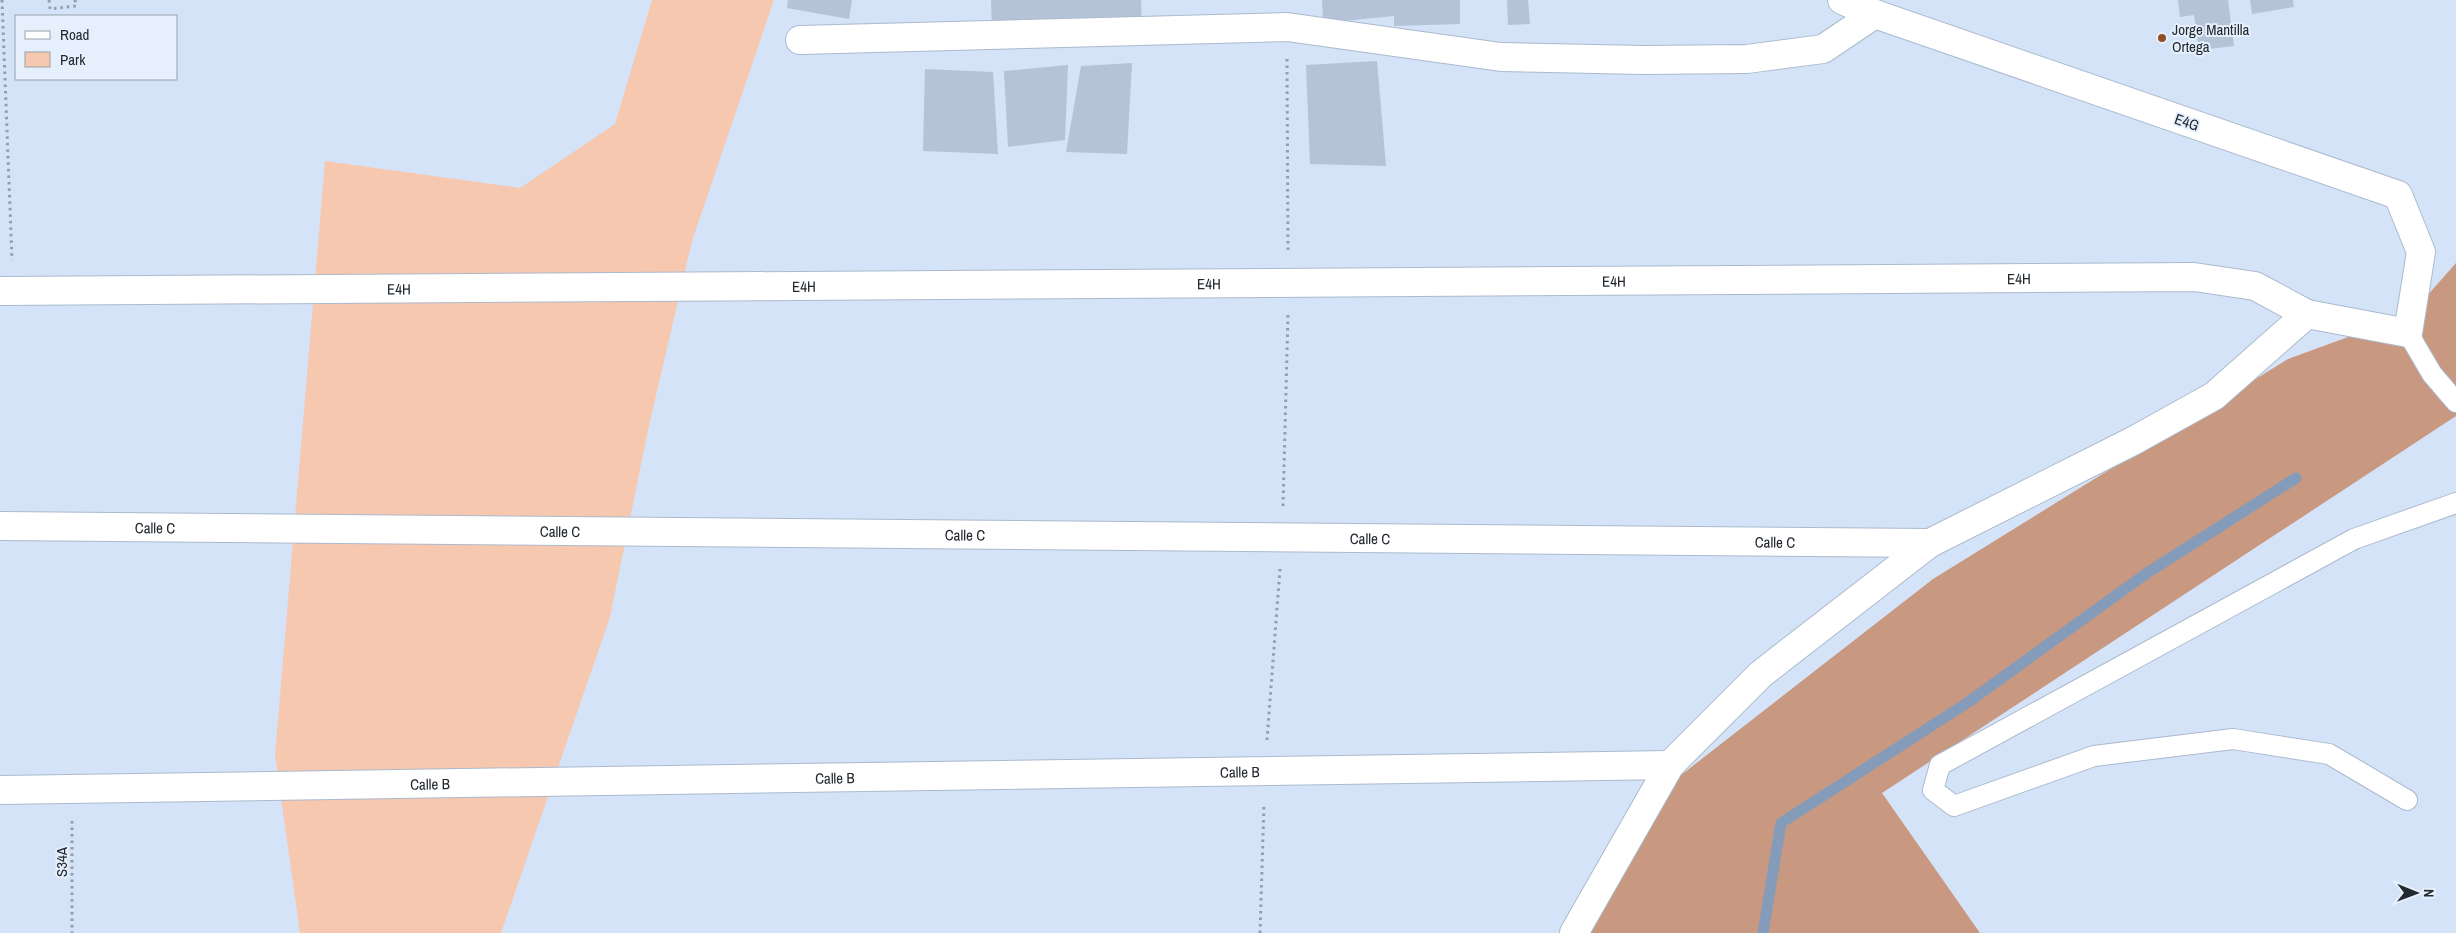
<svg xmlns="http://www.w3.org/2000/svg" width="2456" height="933" font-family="'Archivo Narrow',sans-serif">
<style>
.green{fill:#f7c8b0}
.forest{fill:#c89880}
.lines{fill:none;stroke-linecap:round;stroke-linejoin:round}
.stream{stroke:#849cba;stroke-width:11}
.building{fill:#b4c3d7}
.lane-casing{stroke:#abbacd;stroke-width:22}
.street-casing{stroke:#abbacd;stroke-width:30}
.path{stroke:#929eae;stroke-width:3;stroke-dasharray:2.5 4;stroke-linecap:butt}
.lane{stroke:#fff;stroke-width:20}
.street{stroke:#fff;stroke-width:28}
.poi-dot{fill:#934d24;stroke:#e6f0fc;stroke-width:2}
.labels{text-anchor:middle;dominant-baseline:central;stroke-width:4;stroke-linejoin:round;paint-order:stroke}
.poi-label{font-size:15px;fill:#22282f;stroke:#e6f0fc;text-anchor:start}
.street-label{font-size:15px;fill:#22282f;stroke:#e6f0fc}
</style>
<rect width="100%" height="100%" fill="#d4e3f8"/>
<path class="green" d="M 652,0 L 774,0 L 692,241 L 648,430 L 610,617 L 501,933 L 300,933 L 275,755 L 325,161 L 520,188 L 615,124 Z"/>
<path class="forest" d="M 2456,263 L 2456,416 L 1882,793 L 1980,933 L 1585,933 L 1649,800 L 1933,579 L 2288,359 L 2411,314 Z"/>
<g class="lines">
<path class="stream" d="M 1763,933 L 1781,823 L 1967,703 L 2147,573 L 2296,478"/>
</g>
<g class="building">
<path d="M 788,0 L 852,0 L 849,19 L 787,8 Z"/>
<path d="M 991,0 L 1141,0 L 1142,31 L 992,29 Z"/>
<path d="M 1322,0 L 1460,0 L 1460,24 L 1394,26 L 1394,16 L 1323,23 Z"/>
<path d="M 1507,0 L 1528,0 L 1530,24 L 1508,25 Z"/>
<path d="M 2178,0 L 2228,0 L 2234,46 L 2199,50 L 2194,15 L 2180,17 Z"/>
<path d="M 2250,0 L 2293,0 L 2294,7 L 2252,14 Z"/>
<path d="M 1377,61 L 1386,166 L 1310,164 L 1306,65 Z"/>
<path d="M 1132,63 L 1127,154 L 1066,152 L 1081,66 Z"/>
<path d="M 1068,65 L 1065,140 L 1008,147 L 1004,71 Z"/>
<path d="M 925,69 L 993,72 L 998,154 L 923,151 Z"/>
</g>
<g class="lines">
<defs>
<g id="lane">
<path d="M 2408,333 L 2432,374 L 2456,402"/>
<path d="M 2407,800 L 2329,754 L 2233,739 L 2094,756 L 1954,806 L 1933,790 L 1940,765 L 2354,539 L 2456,503"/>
</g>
<g id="street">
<path d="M 800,40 L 1287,27 L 1501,57 L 1643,60 L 1747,59 L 1823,49 L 1875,14"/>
<path id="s1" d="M 0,291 L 2194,277 L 2255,286 L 2307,314 L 2408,333 L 2421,252 L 2398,195 L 1875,14 L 1842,0"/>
<path id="s2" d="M 0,526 L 1930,543"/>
<path id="s3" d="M 0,790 L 1670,765"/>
<path d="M 1574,933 L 1670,765 L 1761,674 L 1930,543 L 2133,441 L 2214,396 L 2307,314"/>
</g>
</defs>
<use href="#lane" class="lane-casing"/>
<use href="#street" class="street-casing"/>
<g class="path">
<path d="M 2,0 L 12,260"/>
<path d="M 49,0 L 50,9 L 76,6 L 75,0"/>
<path d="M 1287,59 L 1288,251"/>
<path d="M 1283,506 L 1288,314"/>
<path d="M 1267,740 L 1280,569"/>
<path d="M 72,821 L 72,933"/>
<path d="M 1260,933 L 1264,804"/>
</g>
<use href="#lane" class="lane"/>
<use href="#street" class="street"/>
</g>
<circle class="poi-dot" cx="2162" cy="38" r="5"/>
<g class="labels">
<g class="poi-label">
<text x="2172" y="29">Jorge Mantilla<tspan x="2172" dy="17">Ortega</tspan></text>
</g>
<g class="street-label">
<text transform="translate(2187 122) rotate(19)">E4G</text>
<text stroke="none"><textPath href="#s1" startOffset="2019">E4H</textPath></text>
<text stroke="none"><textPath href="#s1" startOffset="1614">E4H</textPath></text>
<text stroke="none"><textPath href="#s1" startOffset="1209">E4H</textPath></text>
<text stroke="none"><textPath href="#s1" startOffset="804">E4H</textPath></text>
<text stroke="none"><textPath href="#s1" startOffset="399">E4H</textPath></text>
<text stroke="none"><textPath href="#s2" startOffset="155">Calle C</textPath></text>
<text stroke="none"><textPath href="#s2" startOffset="560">Calle C</textPath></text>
<text stroke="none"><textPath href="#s2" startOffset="965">Calle C</textPath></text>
<text stroke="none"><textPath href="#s2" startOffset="1370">Calle C</textPath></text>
<text stroke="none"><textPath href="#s2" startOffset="1775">Calle C</textPath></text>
<text stroke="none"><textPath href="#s3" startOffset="1240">Calle B</textPath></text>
<text stroke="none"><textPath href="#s3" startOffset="835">Calle B</textPath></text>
<text stroke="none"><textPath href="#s3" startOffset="430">Calle B</textPath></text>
<text transform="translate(61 862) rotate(-90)">S34A</text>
</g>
</g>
<rect x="15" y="15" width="162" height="65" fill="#e6f0fc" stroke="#98a0aa"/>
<rect x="25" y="31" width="25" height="8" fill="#ffffff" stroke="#98a0aa"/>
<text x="60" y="40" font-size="15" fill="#22282f">Road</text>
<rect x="25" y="52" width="25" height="15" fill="#f7c8b0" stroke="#98a0aa"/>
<text x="60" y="65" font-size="15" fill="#22282f">Park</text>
<g transform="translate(2416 893) rotate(91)" stroke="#e6f0fc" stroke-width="4" paint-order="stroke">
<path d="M0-4L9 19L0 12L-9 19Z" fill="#22282f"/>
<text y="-8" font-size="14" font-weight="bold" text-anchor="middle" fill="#22282f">N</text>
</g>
</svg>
